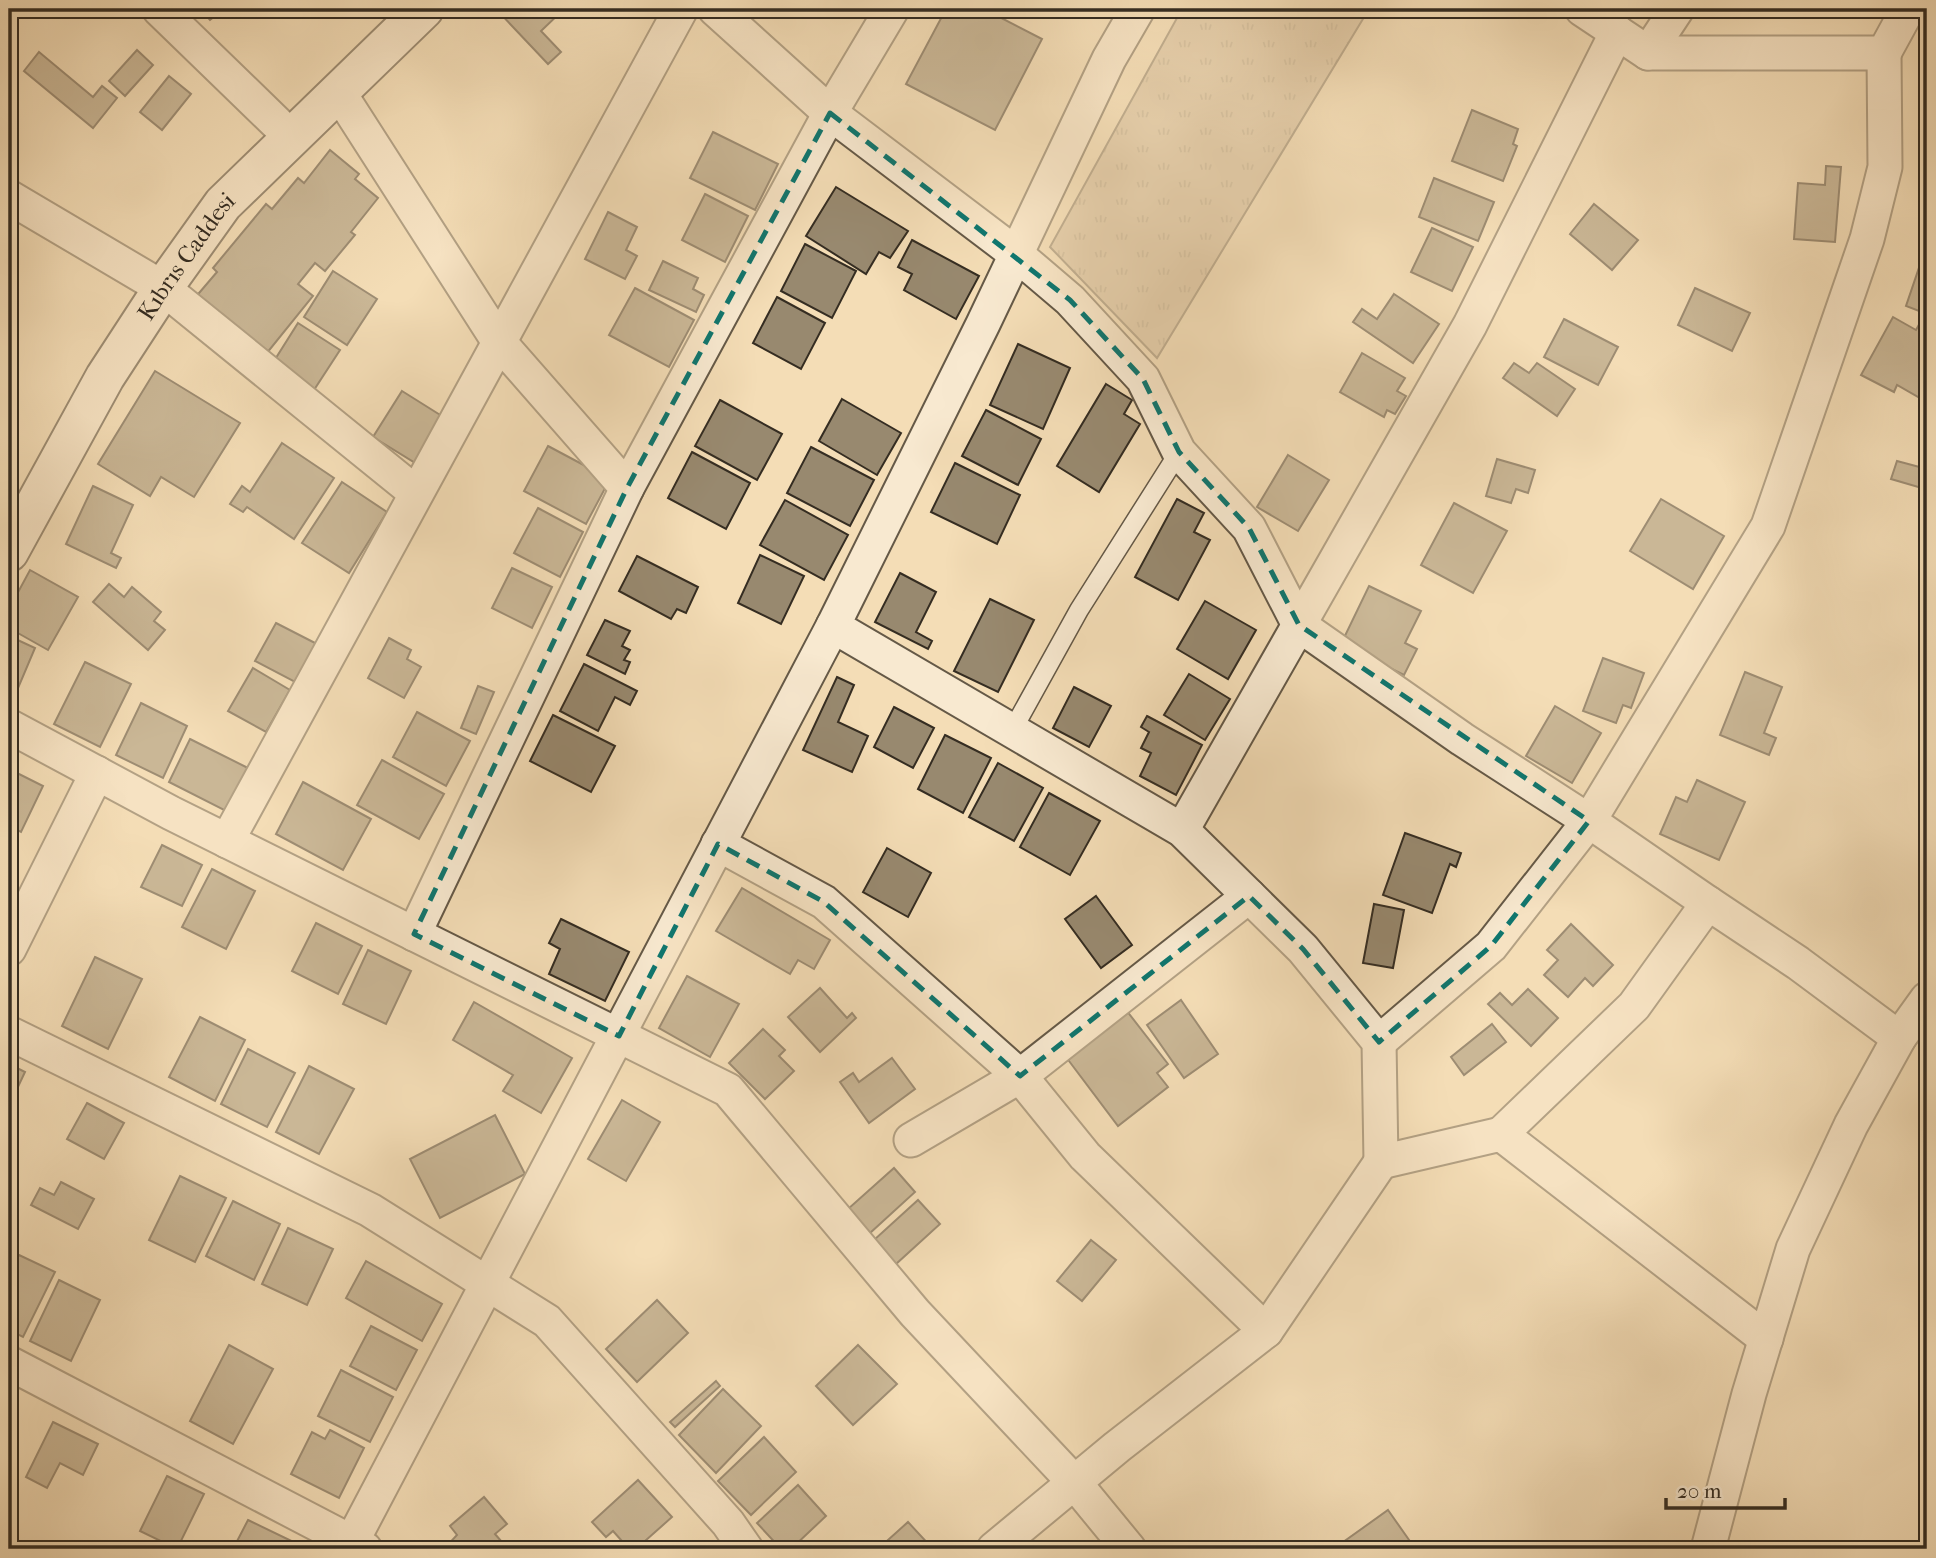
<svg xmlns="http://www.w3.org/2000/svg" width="1936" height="1558" font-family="'IM FELL French Canon',serif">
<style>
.grass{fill:url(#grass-tufts);stroke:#847660;stroke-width:2}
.building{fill:#98896f;stroke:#352d22;stroke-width:2}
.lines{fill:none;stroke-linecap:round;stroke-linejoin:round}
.lane-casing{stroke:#655947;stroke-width:21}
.street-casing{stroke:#655947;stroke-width:37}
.secondary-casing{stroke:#352d22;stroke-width:42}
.lane{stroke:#f8e9d0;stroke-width:18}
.street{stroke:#f8e9d0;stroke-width:33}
.secondary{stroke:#f8e9d0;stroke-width:38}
.marked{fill:none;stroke:#0f766e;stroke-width:5;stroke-dasharray:14 9;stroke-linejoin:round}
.labels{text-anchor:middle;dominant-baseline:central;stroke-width:7;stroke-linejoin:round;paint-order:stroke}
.street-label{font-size:24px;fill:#352d22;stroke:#f8e9d0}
</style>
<defs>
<pattern id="grass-tufts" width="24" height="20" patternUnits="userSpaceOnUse" patternTransform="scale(1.75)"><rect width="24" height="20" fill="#d4bf9d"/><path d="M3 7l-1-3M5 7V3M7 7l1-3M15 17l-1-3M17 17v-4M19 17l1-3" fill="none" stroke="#b7a487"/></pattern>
</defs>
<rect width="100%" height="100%" fill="#f4ddb6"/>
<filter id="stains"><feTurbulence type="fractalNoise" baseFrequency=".00286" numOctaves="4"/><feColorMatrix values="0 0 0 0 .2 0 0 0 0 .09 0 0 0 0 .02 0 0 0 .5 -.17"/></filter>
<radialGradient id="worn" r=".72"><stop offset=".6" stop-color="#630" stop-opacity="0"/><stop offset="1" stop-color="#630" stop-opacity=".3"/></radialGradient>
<path class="grass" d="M 1182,9 L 1369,9 L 1157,358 L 1050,247 Z"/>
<g class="building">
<path d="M 200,9 L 224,9 L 210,20 Z"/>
<path d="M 496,9 L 564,9 L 541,31 L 561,52 L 548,64 Z"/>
<path d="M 946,9 L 984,9 L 1042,39 L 995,130 L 906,84 Z"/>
<path d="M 137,50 L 153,65 L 125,96 L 109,81 Z"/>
<path d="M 39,52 L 93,97 L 102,86 L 117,98 L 93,128 L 24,71 Z"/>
<path d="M 169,76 L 191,94 L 162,130 L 140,112 Z"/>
<path d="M 1472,110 L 1518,129 L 1513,144 L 1517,146 L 1503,181 L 1452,161 Z"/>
<path d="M 713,132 L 778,164 L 755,210 L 690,178 Z"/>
<path d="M 330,150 L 359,174 L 355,179 L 378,198 L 351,232 L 355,235 L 325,271 L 315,263 L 298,284 L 313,296 L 258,364 L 188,306 L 217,272 L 213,268 L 266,204 L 272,209 L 298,178 L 304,183 Z"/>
<path d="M 1826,166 L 1841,167 L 1835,242 L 1794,239 L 1798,183 L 1825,185 Z"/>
<path d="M 1434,178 L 1494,202 L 1478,241 L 1419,217 Z"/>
<path d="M 836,187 L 908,231 L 890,258 L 879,252 L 866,274 L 806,236 Z"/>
<path d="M 705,194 L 748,216 L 725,262 L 682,240 Z"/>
<path d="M 1594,204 L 1638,240 L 1612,270 L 1570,234 Z"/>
<path d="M 608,212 L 637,227 L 626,250 L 637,256 L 625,279 L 585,259 Z"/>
<path d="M 1432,228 L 1473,247 L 1452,291 L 1411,272 Z"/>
<path d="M 912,240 L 979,276 L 956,319 L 904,290 L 912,274 L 898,267 Z"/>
<path d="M 805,244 L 856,271 L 832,318 L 781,291 Z"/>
<path d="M 1925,250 L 1927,251 L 1927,314 L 1906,306 Z"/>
<path d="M 663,261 L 698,278 L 693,289 L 704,295 L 696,312 L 649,290 Z"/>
<path d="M 333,271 L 377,299 L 347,345 L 304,317 Z"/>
<path d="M 635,288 L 694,320 L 669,367 L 609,335 Z"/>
<path d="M 1695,288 L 1750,313 L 1732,351 L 1678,325 Z"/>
<path d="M 1394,294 L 1439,324 L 1413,363 L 1353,322 L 1362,309 L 1377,319 Z"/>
<path d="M 777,297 L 825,323 L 801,369 L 753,343 Z"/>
<path d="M 1893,317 L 1916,330 L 1921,321 L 1927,325 L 1927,384 L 1920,398 L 1897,385 L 1894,392 L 1861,375 Z"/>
<path d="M 1564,319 L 1618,347 L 1598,385 L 1544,357 Z"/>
<path d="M 298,323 L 340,350 L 310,396 L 269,369 Z"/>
<path d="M 1018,344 L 1070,368 L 1043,429 L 990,405 Z"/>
<path d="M 1362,353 L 1405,378 L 1397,391 L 1406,396 L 1395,414 L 1387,410 L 1384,417 L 1340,392 Z"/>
<path d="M 1514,363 L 1529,373 L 1537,363 L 1575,389 L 1557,416 L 1503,378 Z"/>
<path d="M 155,371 L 240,423 L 194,497 L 161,477 L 150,496 L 98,464 Z"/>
<path d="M 1106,384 L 1132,400 L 1124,414 L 1140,424 L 1099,492 L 1057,466 Z"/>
<path d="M 402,391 L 445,418 L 417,464 L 373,437 Z"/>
<path d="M 842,399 L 901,433 L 877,475 L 819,441 Z"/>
<path d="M 720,400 L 782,434 L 757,480 L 695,446 Z"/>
<path d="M 986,410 L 1041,439 L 1018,485 L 962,456 Z"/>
<path d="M 282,443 L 334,478 L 294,539 L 247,507 L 243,512 L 230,504 L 242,486 L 250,492 Z"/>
<path d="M 548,446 L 610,479 L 586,524 L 524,491 Z"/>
<path d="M 811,447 L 874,480 L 850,526 L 787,493 Z"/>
<path d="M 692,452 L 750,483 L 726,529 L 668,498 Z"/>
<path d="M 1288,455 L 1329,480 L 1298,531 L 1257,507 Z"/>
<path d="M 1497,459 L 1535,470 L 1528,493 L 1516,489 L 1511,503 L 1486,496 Z"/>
<path d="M 1897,461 L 1927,469 L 1925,489 L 1891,479 Z"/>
<path d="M 955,463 L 1020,495 L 997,544 L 931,512 Z"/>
<path d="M 342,482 L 387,512 L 349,573 L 302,543 Z"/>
<path d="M 93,486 L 133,505 L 111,553 L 121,558 L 116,568 L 66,544 Z"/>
<path d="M 1177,499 L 1204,513 L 1194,532 L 1210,540 L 1178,600 L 1135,577 Z"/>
<path d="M 1661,499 L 1724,536 L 1693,589 L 1630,551 Z"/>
<path d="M 785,500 L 848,535 L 824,580 L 760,545 Z"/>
<path d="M 1454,503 L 1507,531 L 1473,593 L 1421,565 Z"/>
<path d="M 538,508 L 583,532 L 560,577 L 514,553 Z"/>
<path d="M 760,555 L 804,576 L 781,624 L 738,603 Z"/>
<path d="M 637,556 L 698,587 L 686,613 L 677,609 L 671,619 L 619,591 Z"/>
<path d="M 512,568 L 552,587 L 532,628 L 492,608 Z"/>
<path d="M 30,570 L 78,597 L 48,650 L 9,628 L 9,609 Z"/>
<path d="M 900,573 L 936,592 L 916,632 L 932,641 L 928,649 L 875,622 Z"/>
<path d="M 109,584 L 124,597 L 132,587 L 161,612 L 154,621 L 165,630 L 148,650 L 93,602 Z"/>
<path d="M 1369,586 L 1421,611 L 1405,643 L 1417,649 L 1404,675 L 1341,644 Z"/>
<path d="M 990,599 L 1034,620 L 998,692 L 954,671 Z"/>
<path d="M 1205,601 L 1256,630 L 1228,679 L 1177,649 Z"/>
<path d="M 605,620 L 630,631 L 622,646 L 630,650 L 624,660 L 630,662 L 625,674 L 587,655 Z"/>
<path d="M 276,623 L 317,644 L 297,683 L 255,661 Z"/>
<path d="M 9,636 L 35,648 L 13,700 L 9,698 Z"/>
<path d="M 389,638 L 411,650 L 407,659 L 421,667 L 404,698 L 368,678 Z"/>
<path d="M 1603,658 L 1644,673 L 1631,708 L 1623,705 L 1616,723 L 1583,711 Z"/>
<path d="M 85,662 L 131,684 L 100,747 L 54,724 Z"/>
<path d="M 584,664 L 637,691 L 630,705 L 615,697 L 598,731 L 560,711 Z"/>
<path d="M 253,668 L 290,690 L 266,732 L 228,711 Z"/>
<path d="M 1745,672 L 1782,687 L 1764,733 L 1776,738 L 1769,755 L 1720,735 Z"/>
<path d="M 1189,674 L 1230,699 L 1205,740 L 1164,715 Z"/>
<path d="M 837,677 L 854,685 L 838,722 L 868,736 L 852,772 L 803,750 Z"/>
<path d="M 478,686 L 494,692 L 476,734 L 461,728 Z"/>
<path d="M 1074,687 L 1111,706 L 1089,747 L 1053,728 Z"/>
<path d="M 141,703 L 187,726 L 163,778 L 116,755 Z"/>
<path d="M 1555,706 L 1601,733 L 1572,783 L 1526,756 Z"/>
<path d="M 894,707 L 934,728 L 913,768 L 874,747 Z"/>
<path d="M 417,712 L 470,741 L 446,786 L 393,757 Z"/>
<path d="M 553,715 L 615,746 L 591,792 L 530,761 Z"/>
<path d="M 1147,716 L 1202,745 L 1176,795 L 1140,776 L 1151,753 L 1141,748 L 1149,732 L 1141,727 Z"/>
<path d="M 945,735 L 991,758 L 963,813 L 918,789 Z"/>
<path d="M 190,739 L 248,768 L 226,811 L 169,782 Z"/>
<path d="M 382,760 L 444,794 L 419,839 L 357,805 Z"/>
<path d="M 998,763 L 1043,788 L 1014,841 L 969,817 Z"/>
<path d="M 9,769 L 43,786 L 21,832 L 9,826 Z"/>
<path d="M 1697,780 L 1745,802 L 1719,860 L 1660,834 L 1676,797 L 1687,802 Z"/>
<path d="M 303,782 L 371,819 L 343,870 L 276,834 Z"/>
<path d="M 1049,793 L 1100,821 L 1070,875 L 1020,847 Z"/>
<path d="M 1405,833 L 1461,853 L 1456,867 L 1450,864 L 1432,913 L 1383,895 Z"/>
<path d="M 162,845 L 202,865 L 182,906 L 141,887 Z"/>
<path d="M 887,848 L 931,873 L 908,917 L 863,892 Z"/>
<path d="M 212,869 L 255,891 L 226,949 L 182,927 Z"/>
<path d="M 742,888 L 830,940 L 814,969 L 798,960 L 790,974 L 716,931 Z"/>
<path d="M 1096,896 L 1132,945 L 1101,968 L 1065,919 Z"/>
<path d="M 1374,904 L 1404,910 L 1393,968 L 1363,963 Z"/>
<path d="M 561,919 L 629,952 L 605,1001 L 549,974 L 560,949 L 549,943 Z"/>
<path d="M 316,923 L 362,946 L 338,994 L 292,971 Z"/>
<path d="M 1571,924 L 1613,965 L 1593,986 L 1585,978 L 1568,997 L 1544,975 L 1558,960 L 1547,950 Z"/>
<path d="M 368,950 L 411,971 L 386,1024 L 343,1004 Z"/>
<path d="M 95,957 L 142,979 L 108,1049 L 62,1026 Z"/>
<path d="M 687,976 L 739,1004 L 710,1057 L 659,1028 Z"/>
<path d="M 820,988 L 847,1018 L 852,1013 L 856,1018 L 820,1052 L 788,1017 Z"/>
<path d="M 1528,989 L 1558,1018 L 1531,1046 L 1488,1004 L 1500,993 L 1512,1005 Z"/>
<path d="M 1181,1000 L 1218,1054 L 1184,1078 L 1147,1025 Z"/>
<path d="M 474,1002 L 572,1058 L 541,1113 L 503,1091 L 513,1075 L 453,1040 Z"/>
<path d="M 1123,1006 L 1168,1064 L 1157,1073 L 1168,1087 L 1118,1126 L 1063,1053 Z"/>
<path d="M 200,1017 L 245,1040 L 215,1101 L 169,1077 Z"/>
<path d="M 1492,1024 L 1506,1042 L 1464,1075 L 1451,1057 Z"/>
<path d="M 763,1029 L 785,1050 L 779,1056 L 794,1071 L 765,1099 L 729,1063 Z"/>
<path d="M 248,1049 L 295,1073 L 267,1127 L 221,1104 Z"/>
<path d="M 892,1058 L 915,1089 L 869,1123 L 840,1082 L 853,1073 L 859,1082 Z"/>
<path d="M 9,1064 L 25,1072 L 9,1106 Z"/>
<path d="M 309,1066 L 354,1089 L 319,1154 L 276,1132 Z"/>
<path d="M 622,1100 L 660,1122 L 626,1181 L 588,1159 Z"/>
<path d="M 87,1103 L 124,1123 L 104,1159 L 67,1139 Z"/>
<path d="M 495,1115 L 525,1174 L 440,1218 L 410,1159 Z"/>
<path d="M 894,1168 L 915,1192 L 870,1233 L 848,1209 Z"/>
<path d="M 180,1176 L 226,1198 L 195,1262 L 149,1240 Z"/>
<path d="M 61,1182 L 94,1199 L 78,1229 L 31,1205 L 40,1188 L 54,1195 Z"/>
<path d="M 918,1200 L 940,1224 L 896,1264 L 874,1240 Z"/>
<path d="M 233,1201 L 280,1224 L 254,1280 L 206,1256 Z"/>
<path d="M 288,1228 L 333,1249 L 307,1305 L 262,1284 Z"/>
<path d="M 1091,1240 L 1116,1260 L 1082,1301 L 1057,1281 Z"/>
<path d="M 19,1255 L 55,1272 L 23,1337 L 9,1330 L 9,1275 Z"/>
<path d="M 366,1261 L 442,1304 L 422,1341 L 346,1298 Z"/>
<path d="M 59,1280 L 100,1300 L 71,1361 L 30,1341 Z"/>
<path d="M 657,1300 L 688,1333 L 637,1382 L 606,1349 Z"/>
<path d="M 371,1326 L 417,1350 L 396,1390 L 350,1366 Z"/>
<path d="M 229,1345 L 273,1369 L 233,1444 L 190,1421 Z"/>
<path d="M 858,1345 L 897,1384 L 853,1425 L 816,1386 Z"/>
<path d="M 341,1370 L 393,1397 L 370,1442 L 318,1416 Z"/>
<path d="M 716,1381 L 720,1386 L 675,1427 L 670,1422 Z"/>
<path d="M 723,1389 L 761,1426 L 716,1473 L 679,1435 Z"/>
<path d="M 53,1422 L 98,1444 L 83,1475 L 60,1463 L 47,1488 L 26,1477 Z"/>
<path d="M 330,1430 L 364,1448 L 339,1498 L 291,1474 L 312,1432 L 325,1439 Z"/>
<path d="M 764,1437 L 796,1472 L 751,1515 L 718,1481 Z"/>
<path d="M 167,1476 L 204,1494 L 177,1549 L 140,1531 Z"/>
<path d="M 638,1480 L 672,1517 L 636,1549 L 629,1549 L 613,1531 L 606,1537 L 592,1522 Z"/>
<path d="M 798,1485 L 826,1516 L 791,1549 L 781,1549 L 757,1523 Z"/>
<path d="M 484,1497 L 507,1524 L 495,1534 L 508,1549 L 444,1549 L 457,1535 L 450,1526 Z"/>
<path d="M 1388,1510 L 1414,1547 L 1342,1549 L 1339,1545 Z"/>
<path d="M 248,1520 L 308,1549 L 233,1549 Z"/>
<path d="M 908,1522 L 933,1549 L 878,1549 Z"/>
</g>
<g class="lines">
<defs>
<path id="lane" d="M 1012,731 L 1079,610 L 1179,452"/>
<g id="street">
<path d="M 159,9 L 290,136"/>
<path d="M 715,9 L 830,113 L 1016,254 L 1070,300 L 1143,379 L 1179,452 L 1249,528 L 1299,625 L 1462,739 L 1589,821 L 1768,526 L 1867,239 L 1885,167 L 1884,53"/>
<path d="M 1138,9 L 1109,59 L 983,324 L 833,626 L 1182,830 L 1303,949 L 1379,1042 L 1381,1162 L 1501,1134 L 1766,1339"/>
<path d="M 1582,9 L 1648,53 L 1884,53 L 1908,9"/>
<path d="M 1648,53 L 1677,9"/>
<path d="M 338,91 L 499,342 L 627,488 L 414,934"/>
<path d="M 9,197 L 163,288 L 416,493"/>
<path d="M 627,488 L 830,113 L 892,9"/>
<path d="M 9,726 L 171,813 L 728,1090 L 915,1313 L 1074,1482 L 1129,1549"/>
<path d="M 1182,830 L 1470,325 L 1617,32"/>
<path d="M 227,841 L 681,9"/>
<path d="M 718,844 L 824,902 L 1020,1076 L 1085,1156 L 1266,1331"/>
<path d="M 1708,903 L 1798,963 L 1899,1038"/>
<path d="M 9,949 L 97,773"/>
<path d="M 9,1033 L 370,1210 L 547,1321 L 728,1523 L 746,1549"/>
<path d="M 1379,1042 L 1491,946 L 1589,821 L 1708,903 L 1634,1006 L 1501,1134"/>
<path d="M 911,1140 L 1020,1076 L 1249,896"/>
<path d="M 9,1363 L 365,1549"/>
<path d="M 348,1549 L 833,626"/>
<path d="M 994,1549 L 1117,1447 L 1266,1331 L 1381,1162"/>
<path d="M 1708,1549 L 1749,1394 L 1793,1249 L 1851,1125 L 1899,1038 L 1927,999"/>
</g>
<g id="secondary">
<path id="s1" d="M 9,552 L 105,377 L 163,288 L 223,204 L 424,9"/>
</g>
</defs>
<use href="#lane" class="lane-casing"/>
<use href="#street" class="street-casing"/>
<use href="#secondary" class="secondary-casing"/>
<use href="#lane" class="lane"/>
<use href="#street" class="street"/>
<use href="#secondary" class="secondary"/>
</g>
<path d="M0 0H1936V1558H0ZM 830,113 L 1070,300 L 1143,379 L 1179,452 L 1249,528 L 1299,625 L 1589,821 L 1491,946 L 1379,1042 L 1303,949 L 1249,896 L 1020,1076 L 824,902 L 718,844 L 619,1036 L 414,934 L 627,488 Z" fill="#f4ddb6" fill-opacity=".55" fill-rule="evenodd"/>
<path class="marked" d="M 830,113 L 1070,300 L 1143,379 L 1179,452 L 1249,528 L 1299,625 L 1589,821 L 1491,946 L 1379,1042 L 1303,949 L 1249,896 L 1020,1076 L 824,902 L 718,844 L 619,1036 L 414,934 L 627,488 Z"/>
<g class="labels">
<g class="street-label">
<text stroke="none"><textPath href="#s1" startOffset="345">Kıbrıs Caddesi</textPath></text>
</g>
</g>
<rect width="1936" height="1558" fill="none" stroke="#f4ddb6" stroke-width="35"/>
<rect x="10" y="10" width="1915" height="1537" fill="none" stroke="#352d22" stroke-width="3.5"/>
<rect x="18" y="18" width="1901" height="1523" fill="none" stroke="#352d22" stroke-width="2"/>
<path d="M1666 1498v10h119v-10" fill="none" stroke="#352d22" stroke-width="3.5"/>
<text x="1677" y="1498" font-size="21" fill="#352d22" stroke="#f8e9d0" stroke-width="5" paint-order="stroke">20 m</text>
<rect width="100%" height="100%" filter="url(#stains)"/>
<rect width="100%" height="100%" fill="url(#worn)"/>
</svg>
